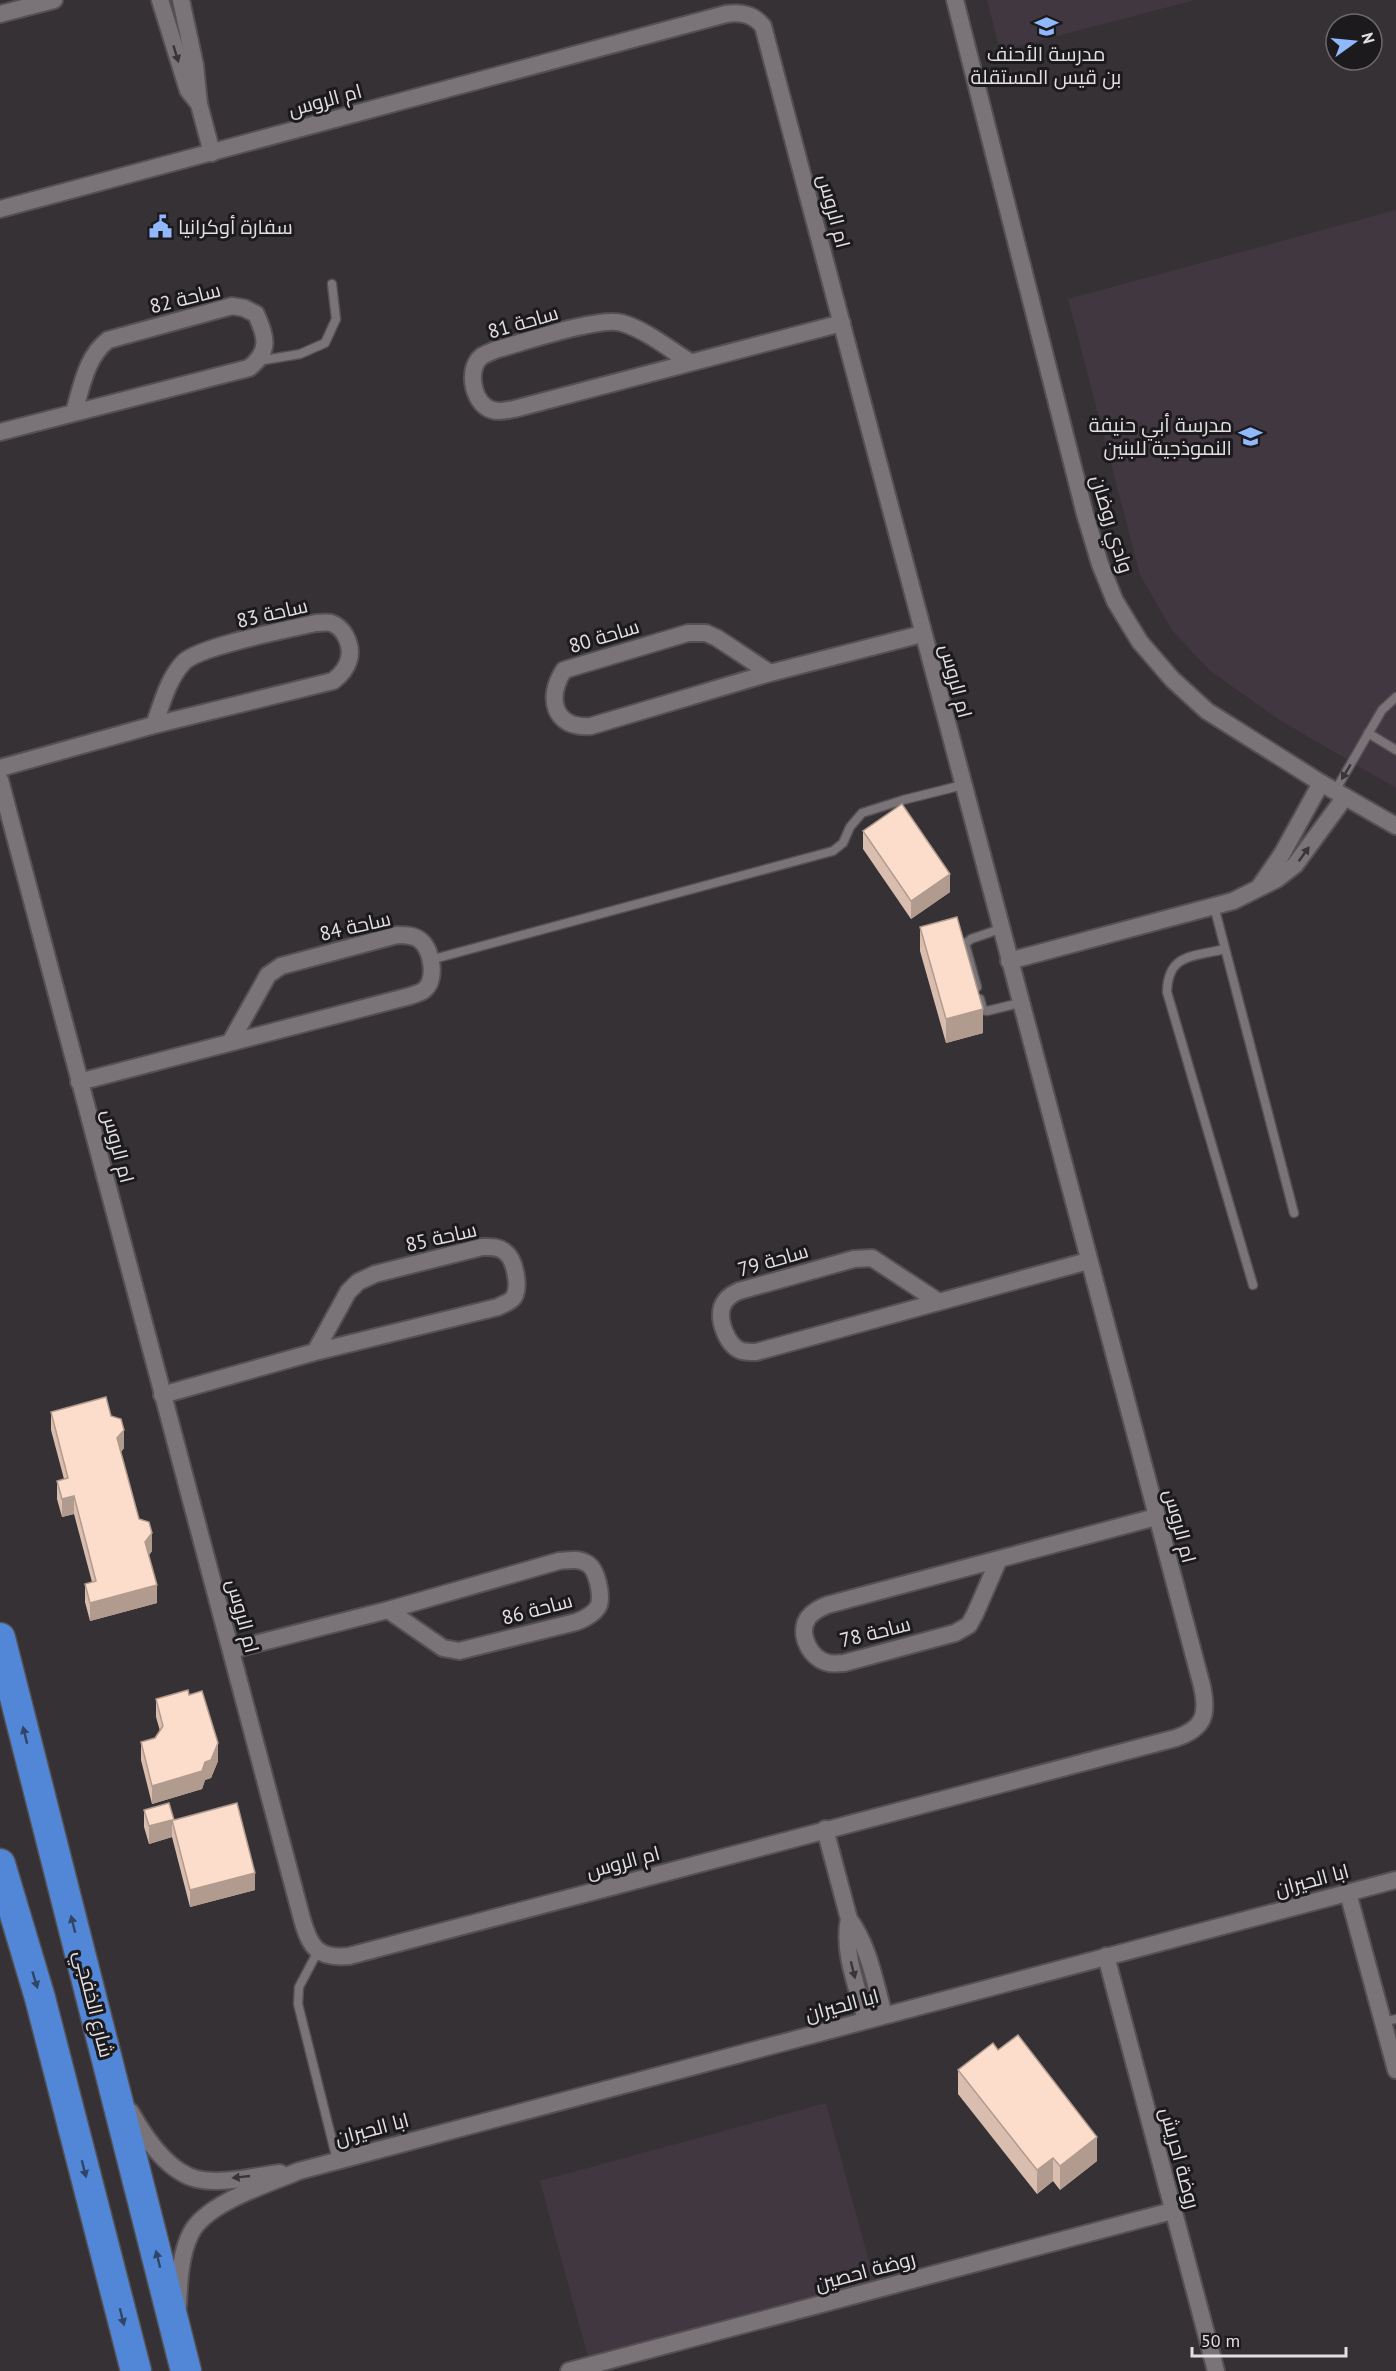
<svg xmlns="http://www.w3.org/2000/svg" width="1396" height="2371" font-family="'PT Sans',Cairo,sans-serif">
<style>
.built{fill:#413740}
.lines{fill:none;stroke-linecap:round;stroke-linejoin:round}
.lane-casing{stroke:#545054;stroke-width:11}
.street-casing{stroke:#545054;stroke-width:20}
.highway-casing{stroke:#545054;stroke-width:33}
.lane{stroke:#7a7479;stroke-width:8}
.street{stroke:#7a7479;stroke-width:16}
.highway{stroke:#5187d6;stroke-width:30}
.wall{fill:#d9beaf}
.shaded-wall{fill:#b09b8e}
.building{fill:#fcddcb;stroke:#b09b8e;stroke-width:1.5}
.oneway{fill:#383538}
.oneway2{fill:#314666}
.labels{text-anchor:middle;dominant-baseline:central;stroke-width:6;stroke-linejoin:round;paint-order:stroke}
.poi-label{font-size:20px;fill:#e2dfe2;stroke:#1c1a1c}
.street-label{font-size:20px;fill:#e2dfe2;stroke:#1c1a1c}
</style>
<rect width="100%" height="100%" fill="#363135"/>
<g class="built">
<path d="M 987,0 L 1195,0 L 1000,51 Z"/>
<path d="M 1396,210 L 1396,788 L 1278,719 L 1209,670 L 1172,630 L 1140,575 L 1068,299 Z"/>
<path d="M 826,2103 L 874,2280 L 588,2357 L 540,2181 Z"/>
</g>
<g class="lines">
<defs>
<g id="lane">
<path d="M 258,361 L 300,354 L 325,343 L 336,319 L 332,284"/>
<path d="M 1368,733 L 1396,750"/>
<path d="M 1335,791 L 1382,710 L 1396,697"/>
<path d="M 1214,906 L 1294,1213"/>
<path d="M 1225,949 C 1193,957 1168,953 1167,992 L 1253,1285"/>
<path d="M 430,960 L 833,851 L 843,843 L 850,827 L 862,813 L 903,800 L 963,785"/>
<path d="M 977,987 L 965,944 L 971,939 L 1000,929"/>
<path d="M 980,999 L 983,1010 L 987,1011 L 1020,1003"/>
<path d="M 318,1951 L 299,1987 L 298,2004 L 337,2160"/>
<path d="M 1383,2022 L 1396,2019"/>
</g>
<g id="street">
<path d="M 160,0 L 188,90 L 199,104"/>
<path d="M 181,0 L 195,65 L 199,104 L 212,153"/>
<path d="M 955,0 L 1085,514 L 1100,564 L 1115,601 L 1140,642 L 1172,679 L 1207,711 L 1321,783 L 1396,826"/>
<path d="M 0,14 L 54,0"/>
<path d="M 0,209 L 726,14 C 741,12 753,14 763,26 L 1202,1686 C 1208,1714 1205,1728 1176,1738 L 349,1956 C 317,1959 310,1947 302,1919 L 0,780"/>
<path d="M 690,362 C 669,349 646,330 622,323 C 600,316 521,343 495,350 C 491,352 485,354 482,356 C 467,368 472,397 486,407 C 494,413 504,411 514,409 L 842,323"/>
<path d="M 0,432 L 249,368 C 271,351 266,336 256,314 L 244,308 L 232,306 L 108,340 C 86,357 82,386 74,412"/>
<path d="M 770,673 L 717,638 L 706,633 L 688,633 L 564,670 C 546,697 553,729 591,726 L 770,673 L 922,634"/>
<path d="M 0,768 L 154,725 L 333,681 C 349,669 355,653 345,635 C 342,630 337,625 331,623 C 327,622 321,623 316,623 C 290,629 200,646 184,662 C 168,678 162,704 154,725"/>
<path d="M 1260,886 L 1282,854 L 1321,783"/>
<path d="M 1009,961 L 1233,901 L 1277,879 L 1295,865 L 1345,797"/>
<path d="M 79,1082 L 410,996 C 414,994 421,993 424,990 C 437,980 432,950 421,941 C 415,935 405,935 397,935 L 281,966 L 268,975 L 231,1041"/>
<path d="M 939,1302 L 872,1258 L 854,1259 L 739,1291 C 732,1294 725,1298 722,1307 C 718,1321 727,1346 742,1351 C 746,1352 752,1352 756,1352 L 1088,1261"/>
<path d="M 162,1395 L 315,1352 L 498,1307 C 503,1304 511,1302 514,1297 C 520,1286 515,1259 505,1252 C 498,1246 490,1247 482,1247 L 375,1274 L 358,1282 L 348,1292 L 315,1352"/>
<path d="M 999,1559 L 975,1614 L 969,1625 L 955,1633 L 844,1663 C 839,1663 833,1664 829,1663 C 811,1660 797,1634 808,1618 C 813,1611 820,1608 827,1605 L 1156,1517"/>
<path d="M 231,1650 L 388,1610 L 559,1561 C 569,1560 579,1558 588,1564 C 597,1570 602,1594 599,1605 C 595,1614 584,1619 576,1622 L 459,1651 L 443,1648 L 388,1610"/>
<path d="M 825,1829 L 849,1919 C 869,1946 875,1983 884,2015"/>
<path d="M 1348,1893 L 1396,2070"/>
<path d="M 849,1919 C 842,1952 858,1989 866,2020"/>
<path d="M 1106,1956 L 1216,2371"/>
<path d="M 130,2111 C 144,2136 167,2172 197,2179 C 222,2185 254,2176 280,2173"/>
<path d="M 178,2306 C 179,2283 180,2254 191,2233 C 206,2203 268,2184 299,2171 L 1396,1880"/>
<path d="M 569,2371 L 1172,2211"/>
</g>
<g id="highway">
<path d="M 0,1638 L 186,2371"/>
<path d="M 0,1864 L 40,1998 L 136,2371"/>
</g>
</defs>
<use href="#lane" class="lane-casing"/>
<use href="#street" class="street-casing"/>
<use href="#highway" class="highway-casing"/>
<use href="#lane" class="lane"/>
<use href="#street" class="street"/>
<use href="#highway" class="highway"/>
</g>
<g class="wall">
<path d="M 863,831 L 950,892 L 911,919 L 863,849 Z"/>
<path d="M 920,927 L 983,1033 L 946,1043 L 920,951 Z"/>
<path d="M 51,1412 L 124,1448 L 121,1452 L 139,1519 L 152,1551 L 149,1555 L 157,1603 L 90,1621 L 85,1602 L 85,1584 L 92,1582 L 74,1514 L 62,1517 L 57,1499 L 57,1481 L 64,1479 L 51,1430 Z"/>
<path d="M 189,1695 L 218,1761 L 211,1778 L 205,1780 L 202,1789 L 152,1804 L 141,1760 L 141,1742 L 155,1738 L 160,1731 L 156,1717 L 156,1699 Z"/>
<path d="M 144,1810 L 174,1820 L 255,1890 L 190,1907 L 172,1837 L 149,1844 L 144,1827 Z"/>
<path d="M 998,2050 L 1097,2161 L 1060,2190 L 1053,2181 L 1037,2194 L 958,2094 L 958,2070 Z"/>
</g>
<g class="shaded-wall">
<path d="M 950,874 L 950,892 L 911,919 L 911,901 Z"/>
<path d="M 983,1009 L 983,1033 L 946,1043 L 946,1019 Z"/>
<path d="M 124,1430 L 124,1448 L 117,1456 L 117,1438 Z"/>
<path d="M 74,1496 L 74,1514 L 62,1517 L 62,1499 Z"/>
<path d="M 152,1533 L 152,1551 L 145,1560 L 145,1542 Z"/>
<path d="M 157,1585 L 157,1603 L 90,1621 L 90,1603 Z"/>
<path d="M 218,1743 L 218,1761 L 211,1778 L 205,1780 L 202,1789 L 152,1804 L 152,1786 L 205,1762 Z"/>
<path d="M 172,1820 L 172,1837 L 149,1844 L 149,1826 Z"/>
<path d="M 255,1873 L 255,1890 L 190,1907 L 190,1890 Z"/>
<path d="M 1097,2137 L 1097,2161 L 1060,2190 L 1060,2166 Z"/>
<path d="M 1053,2158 L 1053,2181 L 1037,2194 L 1037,2170 Z"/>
</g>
<g class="building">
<path d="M 902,804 L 950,874 L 911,901 L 863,831 Z"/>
<path d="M 957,917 L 983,1009 L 946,1019 L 920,927 Z"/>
<path d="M 106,1397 L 111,1416 L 121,1419 L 124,1430 L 117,1438 L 139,1519 L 149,1522 L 152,1533 L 145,1542 L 157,1585 L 90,1603 L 85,1584 L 96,1581 L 74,1496 L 62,1499 L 57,1481 L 68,1478 L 51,1412 Z"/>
<path d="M 188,1690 L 189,1695 L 202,1691 L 218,1743 L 211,1760 L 205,1762 L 202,1771 L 152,1786 L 141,1742 L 155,1738 L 163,1726 L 156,1699 Z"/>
<path d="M 169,1803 L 174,1820 L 237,1803 L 255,1873 L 190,1890 L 172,1820 L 149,1826 L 144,1810 Z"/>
<path d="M 1018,2035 L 1097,2137 L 1060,2166 L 1053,2158 L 1037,2170 L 958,2070 L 993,2043 L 998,2050 Z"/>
</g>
<defs><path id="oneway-solid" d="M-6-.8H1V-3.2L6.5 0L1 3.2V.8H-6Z" transform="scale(1.5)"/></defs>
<g class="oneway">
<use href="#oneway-solid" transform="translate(176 54) rotate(73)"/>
<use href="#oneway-solid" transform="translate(1346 772) rotate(121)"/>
<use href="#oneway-solid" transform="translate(1304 854) rotate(-54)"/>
<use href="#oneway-solid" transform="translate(853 1970) rotate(76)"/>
<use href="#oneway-solid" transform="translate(241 2177) rotate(174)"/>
</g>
<g class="oneway2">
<use href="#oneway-solid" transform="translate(25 1735) rotate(-104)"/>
<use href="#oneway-solid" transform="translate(73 1924) rotate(-104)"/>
<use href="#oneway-solid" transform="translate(35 1980) rotate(73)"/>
<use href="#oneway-solid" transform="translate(84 2169) rotate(76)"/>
<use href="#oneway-solid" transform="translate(158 2259) rotate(-104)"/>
<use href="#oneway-solid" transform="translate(122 2317) rotate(76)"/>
</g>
<defs>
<symbol id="school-bare" viewBox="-9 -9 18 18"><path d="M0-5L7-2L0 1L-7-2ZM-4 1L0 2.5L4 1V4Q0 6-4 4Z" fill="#8fb8fd" stroke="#1c1a1c" stroke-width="2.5" paint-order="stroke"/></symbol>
<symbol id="civic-bare" viewBox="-9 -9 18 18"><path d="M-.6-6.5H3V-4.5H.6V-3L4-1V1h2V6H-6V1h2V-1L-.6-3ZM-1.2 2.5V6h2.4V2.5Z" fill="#8fb8fd" stroke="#1c1a1c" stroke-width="2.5" paint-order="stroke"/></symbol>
</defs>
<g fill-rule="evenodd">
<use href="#school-bare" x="1030" y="10" width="33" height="33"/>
<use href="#civic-bare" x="144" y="210" width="33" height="33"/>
<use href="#school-bare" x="1234" y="420" width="33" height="33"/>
</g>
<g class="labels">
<g class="poi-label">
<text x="1046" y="54">مدرسة الأحنف<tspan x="1046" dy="23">بن قيس المستقلة</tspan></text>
<text x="178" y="227" text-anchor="start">سفارة أوكرانيا</text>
<text x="1232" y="425" text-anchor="end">مدرسة أبي حنيفة<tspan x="1232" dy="23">النموذجية للبنين</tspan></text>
</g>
<g class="street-label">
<text transform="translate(325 100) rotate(-15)">ام الروس</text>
<text transform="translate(834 211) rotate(75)">ام الروس</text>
<text transform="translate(185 298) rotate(-14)">ساحة 82</text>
<text transform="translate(523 322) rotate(-16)">ساحة 81</text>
<text transform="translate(1112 524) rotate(73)">وادي روضان</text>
<text transform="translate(272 613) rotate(-13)">ساحة 83</text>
<text transform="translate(604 636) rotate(-17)">ساحة 80</text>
<text transform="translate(956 681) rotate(75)">ام الروس</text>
<text transform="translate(355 926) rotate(-13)">ساحة 84</text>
<text transform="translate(118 1146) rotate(75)">ام الروس</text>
<text transform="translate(441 1237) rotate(-13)">ساحة 85</text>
<text transform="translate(773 1260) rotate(-16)">ساحة 79</text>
<text transform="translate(1180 1526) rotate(75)">ام الروس</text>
<text transform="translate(537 1609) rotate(-15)">ساحة 86</text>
<text transform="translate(243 1616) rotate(75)">ام الروس</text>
<text transform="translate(875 1632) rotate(-14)">ساحة 78</text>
<text transform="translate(623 1862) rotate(-15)">ام الروس</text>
<text transform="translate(1312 1880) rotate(-15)">ابا الحيران</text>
<text transform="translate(94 2004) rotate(76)">شارع الخفجي</text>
<text transform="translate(842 2005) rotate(-15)">ابا الحيران</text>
<text transform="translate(372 2129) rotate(-15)">ابا الحيران</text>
<text transform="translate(1180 2158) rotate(75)">روضة احريش</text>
<text transform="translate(865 2271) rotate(-15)">روضة احصين</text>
</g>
</g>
<g transform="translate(1354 42) rotate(75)"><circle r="28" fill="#1c1a1c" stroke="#6b696b" stroke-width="1.5"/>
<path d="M0-4.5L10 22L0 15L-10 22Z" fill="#8fb8fd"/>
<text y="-9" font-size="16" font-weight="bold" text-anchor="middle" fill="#e2dfe2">N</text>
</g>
<path d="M1192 2347v9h154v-9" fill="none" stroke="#e2dfe2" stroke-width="3"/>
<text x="1201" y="2347" font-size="18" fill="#e2dfe2" stroke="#1c1a1c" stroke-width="4.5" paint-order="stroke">50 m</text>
</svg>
